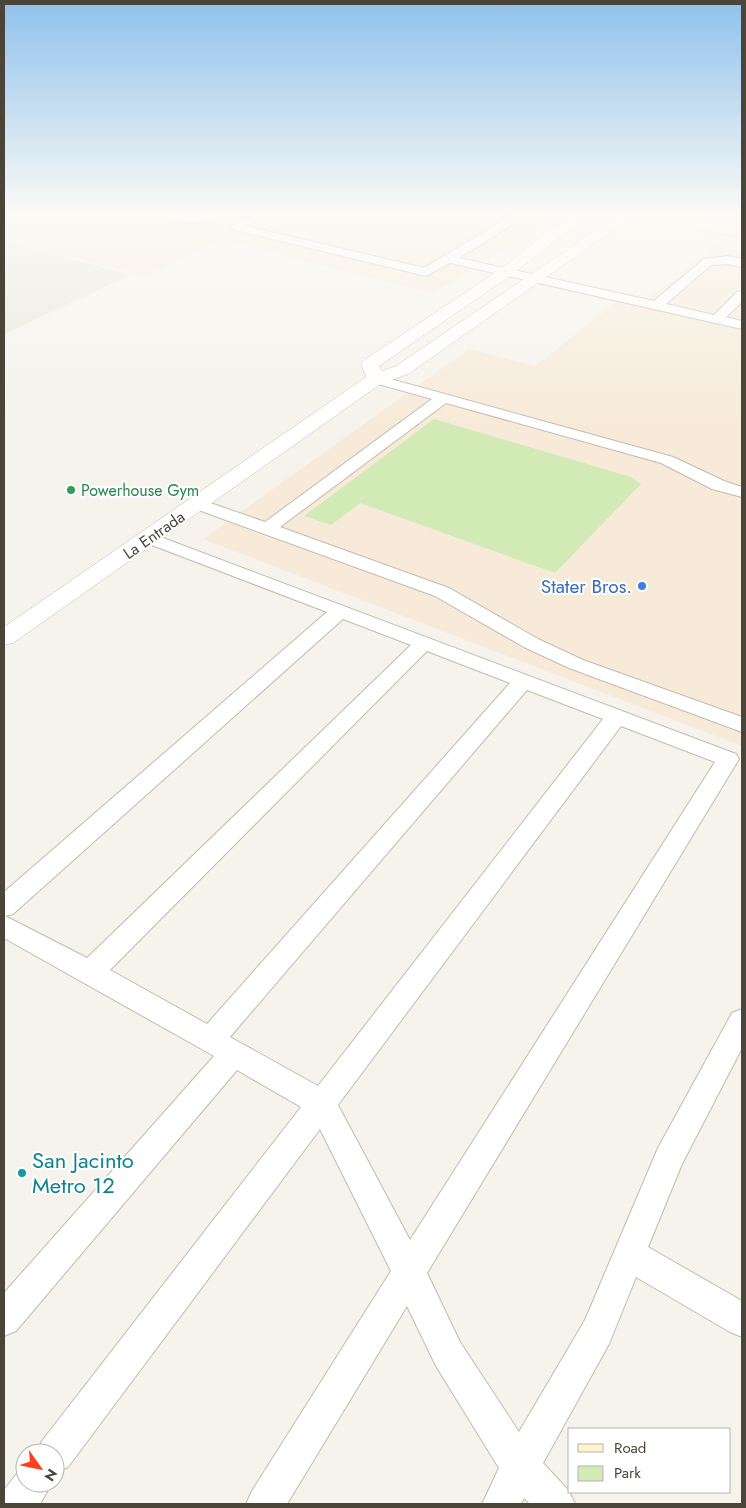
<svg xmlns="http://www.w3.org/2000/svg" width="746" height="1508" font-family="Jost,sans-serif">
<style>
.residential{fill:#eae5da}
.commercial{fill:#f7ead8}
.green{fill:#d2eab5}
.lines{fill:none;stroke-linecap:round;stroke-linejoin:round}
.lane-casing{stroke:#c2bbae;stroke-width:2}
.street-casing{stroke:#c2bbae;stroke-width:1}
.secondary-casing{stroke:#d6c79b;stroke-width:1}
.lane{fill:#fff;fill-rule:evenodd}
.street{fill:#fff;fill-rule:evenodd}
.secondary{fill:#fff3cd;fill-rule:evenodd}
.leisure-dot{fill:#2e9e5b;stroke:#fff;stroke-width:2}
.shop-dot{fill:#3f7fe0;stroke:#fff;stroke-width:2}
.culture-dot{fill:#0f9aa8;stroke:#fff;stroke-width:2}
.labels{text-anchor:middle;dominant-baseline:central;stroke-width:4;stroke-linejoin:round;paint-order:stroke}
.far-leisure-label{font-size:16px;fill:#27864d;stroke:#fff;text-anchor:start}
.far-street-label{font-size:16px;fill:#4b4439;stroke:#fff}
.shop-label{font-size:19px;fill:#366cbe;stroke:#fff;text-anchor:end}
.near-culture-label{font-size:22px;fill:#0d838f;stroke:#fff;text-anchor:start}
</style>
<rect width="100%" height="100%" fill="#f6f3ec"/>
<path class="residential" d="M 4,241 L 130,275 L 4,334 Z"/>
<g class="commercial">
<path d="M 4,214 L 536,214 L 547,222 L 434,293 L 222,240 L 144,276 L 4,240 Z"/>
<path d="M 714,246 L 742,252 L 742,746 L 203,539 L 469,349 L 535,366 L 616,302 L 638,307 Z"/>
</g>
<path class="green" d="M 434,419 L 631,477 L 641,484 L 555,573 L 360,503 L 331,525 L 304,516 Z"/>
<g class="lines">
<defs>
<g id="lane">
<path d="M 4,214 L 17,214 L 4,220 Z"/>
<path d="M 155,214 L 220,214 C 204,229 175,221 157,216 Z"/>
<path d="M 254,214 L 269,214 L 246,226 L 424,268 L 499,223 L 487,214 L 503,214 L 512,224 L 510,226 L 459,258 L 654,301 L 704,259 L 728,256 L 742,259 L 742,267 L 728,264 L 711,265 L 666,304 L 714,315 L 737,292 L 742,291 L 742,302 L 726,317 L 742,321 L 742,329 L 450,263 L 426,276 L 235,230 L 229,227 Z"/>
<path d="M 376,375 L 673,457 L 724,481 L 742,487 L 742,497 L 712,489 L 661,463 L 446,403 L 280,527 L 449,588 L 538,639 L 583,660 L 742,717 L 742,732 L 569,668 L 524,647 L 435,596 L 193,508 L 190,504 L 193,500 L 199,499 L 265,522 L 432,399 L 371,382 L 369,379 L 371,376 Z"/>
<path d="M 150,533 L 736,754 L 739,759 L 427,1273 L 460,1342 L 519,1432 L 585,1320 L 658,1148 L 732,1013 L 742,1009 L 742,1048 L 682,1164 L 648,1247 L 742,1301 L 742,1337 L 730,1332 L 636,1277 L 609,1344 L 543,1463 L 569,1491 L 575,1504 L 530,1504 L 524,1498 L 521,1504 L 482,1504 L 499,1468 L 436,1366 L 407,1306 L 287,1504 L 246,1504 L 252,1491 L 391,1271 L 320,1129 L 68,1467 L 55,1473 L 55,1453 L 37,1453 L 42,1441 L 301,1107 L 237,1070 L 16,1331 L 4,1336 L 4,1293 L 214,1056 L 4,938 L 4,892 L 327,612 L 144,542 L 141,538 L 144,534 ZM 343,619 L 411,645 L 87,958 L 5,916 L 13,914 ZM 427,651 L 510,683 L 207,1024 L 110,970 ZM 527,690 L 603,719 L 318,1086 L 230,1037 ZM 621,726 L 715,762 L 410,1240 L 338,1105 Z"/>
<path d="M 25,1467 L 25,1483 L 52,1483 L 40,1504 L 4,1504 L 4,1490 L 20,1470 Z"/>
</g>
<path id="street" d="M 574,214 L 590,214 L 511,275 L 379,366 L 382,371 L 396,366 L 620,214 L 636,214 L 408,374 L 382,383 L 13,643 L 4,645 L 4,627 L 366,377 L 361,364 L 364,360 L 501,269 L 546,233 Z"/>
<path id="secondary" d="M 632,214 L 661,214 L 742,230 L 742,238 L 639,218 Z"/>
</defs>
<use href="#lane" class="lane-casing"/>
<use href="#street" class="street-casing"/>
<use href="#secondary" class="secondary-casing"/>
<use href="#lane" class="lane"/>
<use href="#street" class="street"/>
<use href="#secondary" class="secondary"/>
</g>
<linearGradient id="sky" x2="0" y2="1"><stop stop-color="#8fc1ec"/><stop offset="0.5" stop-color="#fbfaf6"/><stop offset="1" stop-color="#fbfaf6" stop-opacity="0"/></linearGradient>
<rect width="746" height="425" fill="url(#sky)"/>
<circle class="leisure-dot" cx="71" cy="490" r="5"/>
<circle class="shop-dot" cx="642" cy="586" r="5"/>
<circle class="culture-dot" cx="22" cy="1173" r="5"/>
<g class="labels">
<g class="far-leisure-label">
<text x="81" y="490">Powerhouse Gym</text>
</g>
<g class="far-street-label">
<text transform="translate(154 535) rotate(-35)">La Entrada</text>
</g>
<g class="shop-label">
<text x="632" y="586">Stater Bros.</text>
</g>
<g class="near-culture-label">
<text x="32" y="1160">San Jacinto<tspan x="32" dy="25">Metro 12</tspan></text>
</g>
</g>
<rect width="746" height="1508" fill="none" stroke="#4b4439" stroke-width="10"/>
<rect x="568" y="1428" width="162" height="65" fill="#ffffff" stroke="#b7b4b0"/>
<rect x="578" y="1444" width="25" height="8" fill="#fff3cd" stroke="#b7b4b0"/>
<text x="614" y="1453" font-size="15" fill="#4b4439">Road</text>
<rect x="578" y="1466" width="25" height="15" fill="#d2eab5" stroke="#b7b4b0"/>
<text x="614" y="1478" font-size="15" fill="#4b4439">Park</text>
<g transform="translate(40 1468) rotate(123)"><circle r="24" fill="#ffffff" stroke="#b7b4b0"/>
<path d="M0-4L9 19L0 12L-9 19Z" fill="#fc3f1d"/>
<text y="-8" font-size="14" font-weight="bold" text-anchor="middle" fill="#4b4439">N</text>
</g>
</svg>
